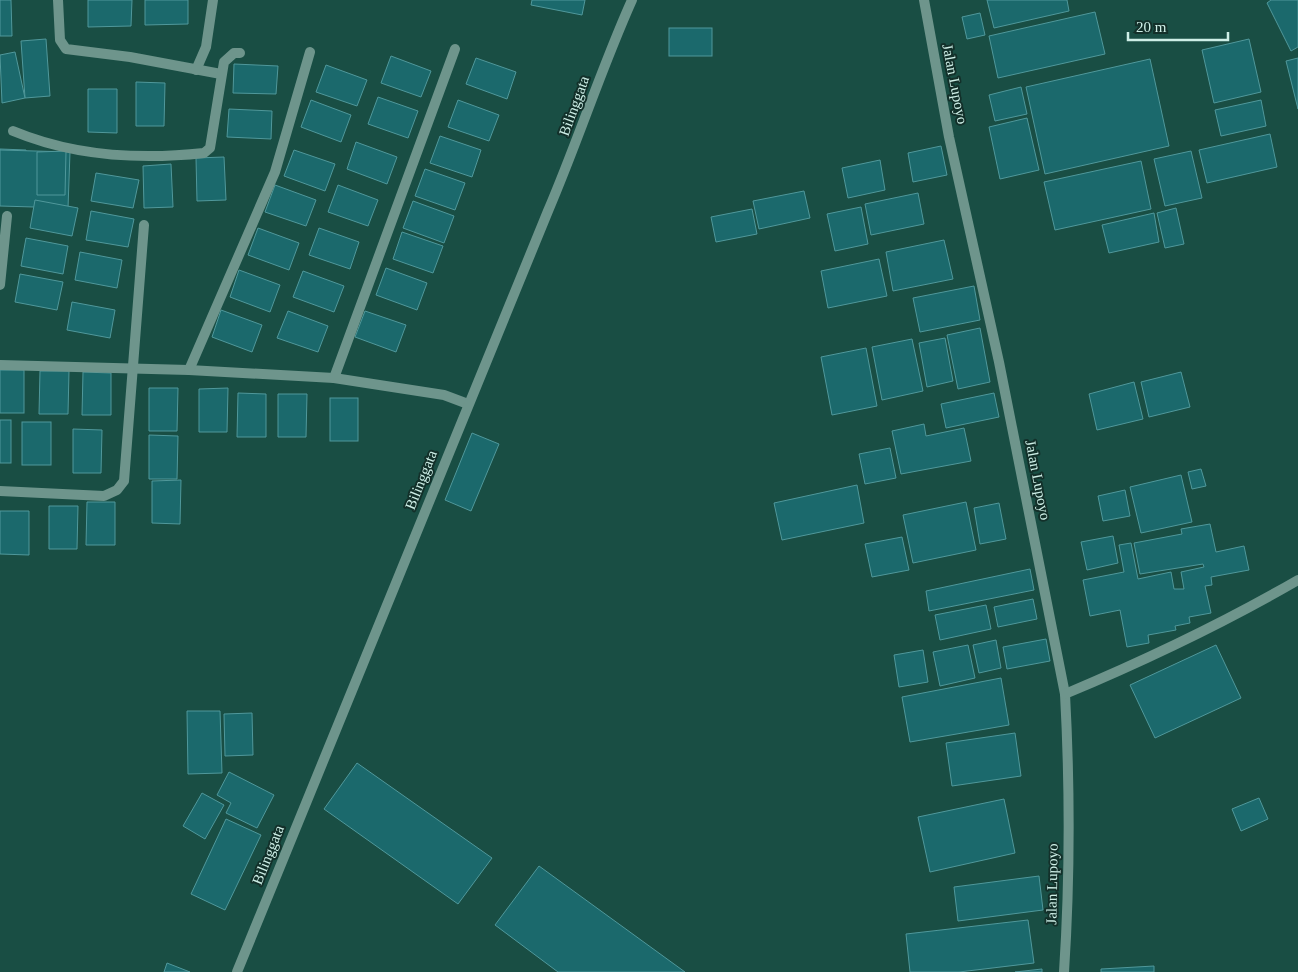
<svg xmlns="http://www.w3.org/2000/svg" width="1298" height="972" font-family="'Times New Roman',serif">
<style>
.building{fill:#1b696c;stroke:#50989b}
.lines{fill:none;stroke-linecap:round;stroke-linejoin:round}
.minor{stroke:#6e958c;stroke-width:10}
.labels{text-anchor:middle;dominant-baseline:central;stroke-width:4;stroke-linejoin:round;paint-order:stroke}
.street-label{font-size:15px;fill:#ceefe7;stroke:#13302a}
</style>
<rect width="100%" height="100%" fill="#194e44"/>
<g class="building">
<path d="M 0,0 L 11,0 L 12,36 L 0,36 Z"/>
<path d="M 88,0 L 132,0 L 131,26 L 88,27 Z"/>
<path d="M 145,0 L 188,0 L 188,24 L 145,25 Z"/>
<path d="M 532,0 L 585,0 L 582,15 L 531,5 Z"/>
<path d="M 987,0 L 1067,0 L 1069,11 L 994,28 Z"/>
<path d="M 1271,0 L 1298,0 L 1298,47 L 1291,51 L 1267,3 Z"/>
<path d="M 1095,12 L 1105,54 L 998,78 L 989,36 Z"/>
<path d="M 980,13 L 985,35 L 967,39 L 962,17 Z"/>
<rect x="669" y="28" width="43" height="28"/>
<path d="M 46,39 L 50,96 L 25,98 L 21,41 Z"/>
<path d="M 1249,39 L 1261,92 L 1214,103 L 1202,50 Z"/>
<path d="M 15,52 L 25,98 L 2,103 L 0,55 Z"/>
<path d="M 391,56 L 431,71 L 421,97 L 381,83 Z"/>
<path d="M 476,58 L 516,72 L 507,99 L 466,84 Z"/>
<path d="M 1298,58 L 1298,109 L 1286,61 Z"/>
<path d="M 1150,59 L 1169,146 L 1045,174 L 1026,87 Z"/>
<path d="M 234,64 L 278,66 L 276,94 L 233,93 Z"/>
<path d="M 326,65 L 367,80 L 357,106 L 316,92 Z"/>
<path d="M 136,82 L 165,83 L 164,126 L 136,126 Z"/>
<path d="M 1021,87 L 1027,114 L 995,121 L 989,95 Z"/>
<path d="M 88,89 L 117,89 L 117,133 L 88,132 Z"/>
<path d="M 378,97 L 418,111 L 408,138 L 368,124 Z"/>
<path d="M 311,100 L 351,115 L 341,142 L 301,127 Z"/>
<path d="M 458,100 L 499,115 L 489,141 L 448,127 Z"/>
<path d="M 1261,100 L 1266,126 L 1221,136 L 1215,110 Z"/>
<path d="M 229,109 L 272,111 L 271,139 L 227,137 Z"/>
<path d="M 1027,118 L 1039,170 L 1000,179 L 989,127 Z"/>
<path d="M 1270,134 L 1277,167 L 1207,183 L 1199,150 Z"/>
<path d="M 440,136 L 481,150 L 472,177 L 430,163 Z"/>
<path d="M 356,142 L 397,157 L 387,184 L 347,169 Z"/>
<path d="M 941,146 L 947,175 L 913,182 L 908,153 Z"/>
<path d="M 0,149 L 26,150 L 26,193 L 0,193 Z"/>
<path d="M 0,150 L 70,152 L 68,208 L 0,206 Z"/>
<path d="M 294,150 L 335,164 L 325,191 L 284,176 Z"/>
<path d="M 66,151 L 65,195 L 37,195 L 37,152 Z"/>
<path d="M 1191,151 L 1202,198 L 1165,206 L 1154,159 Z"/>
<path d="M 224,157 L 226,200 L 197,201 L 196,158 Z"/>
<path d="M 880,160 L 885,190 L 848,198 L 842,168 Z"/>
<path d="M 1141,161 L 1151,209 L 1055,230 L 1044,182 Z"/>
<path d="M 171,164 L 173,207 L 144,208 L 143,166 Z"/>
<path d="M 425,169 L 465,183 L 455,210 L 415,196 Z"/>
<path d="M 96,173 L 139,180 L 133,208 L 91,201 Z"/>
<path d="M 275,185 L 316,200 L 306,226 L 265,212 Z"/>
<path d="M 338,185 L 378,200 L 368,226 L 328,212 Z"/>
<path d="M 804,191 L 810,218 L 759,229 L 753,201 Z"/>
<path d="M 918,193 L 924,224 L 871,235 L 865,204 Z"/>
<path d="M 35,200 L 78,208 L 72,236 L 30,228 Z"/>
<path d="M 413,201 L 454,216 L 444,243 L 403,228 Z"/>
<path d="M 861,207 L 868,244 L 835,251 L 827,214 Z"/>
<path d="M 1176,208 L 1184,244 L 1165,248 L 1157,213 Z"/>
<path d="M 752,209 L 757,234 L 716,242 L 711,217 Z"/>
<path d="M 91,211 L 134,219 L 128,247 L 86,240 Z"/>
<path d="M 1154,213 L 1159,242 L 1109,253 L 1102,225 Z"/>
<path d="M 258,228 L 299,243 L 289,270 L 248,255 Z"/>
<path d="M 319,228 L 359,242 L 350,269 L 309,255 Z"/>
<path d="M 402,232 L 443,246 L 433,273 L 393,259 Z"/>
<path d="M 26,238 L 68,246 L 63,274 L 21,266 Z"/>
<path d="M 944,240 L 953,279 L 893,291 L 886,252 Z"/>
<path d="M 80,252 L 122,260 L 117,288 L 75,280 Z"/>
<path d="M 879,259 L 887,296 L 828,308 L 821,271 Z"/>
<path d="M 386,268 L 427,283 L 417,310 L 376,295 Z"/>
<path d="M 239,270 L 280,285 L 270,312 L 230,297 Z"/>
<path d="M 303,271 L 344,286 L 334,312 L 293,297 Z"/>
<path d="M 20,274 L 63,282 L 57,310 L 15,302 Z"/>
<path d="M 974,286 L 980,320 L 920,332 L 913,298 Z"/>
<path d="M 72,302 L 115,310 L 110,338 L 67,330 Z"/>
<path d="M 221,310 L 262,325 L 252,352 L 212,337 Z"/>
<path d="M 288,311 L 328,326 L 318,352 L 277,338 Z"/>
<path d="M 365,311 L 406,325 L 396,352 L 355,337 Z"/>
<path d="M 980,328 L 990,382 L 958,389 L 947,335 Z"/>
<path d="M 945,338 L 953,381 L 927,387 L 919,343 Z"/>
<path d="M 912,339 L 923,391 L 882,400 L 872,347 Z"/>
<path d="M 866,348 L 877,406 L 832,415 L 821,357 Z"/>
<rect x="0" y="370" width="24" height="43"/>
<path d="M 40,371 L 69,371 L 68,414 L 39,414 Z"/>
<path d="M 83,372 L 111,373 L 111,415 L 82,415 Z"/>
<path d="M 1181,372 L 1190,407 L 1149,417 L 1141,382 Z"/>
<path d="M 1134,382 L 1143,419 L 1097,430 L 1089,394 Z"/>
<path d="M 149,388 L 178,388 L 177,431 L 149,431 Z"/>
<path d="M 228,388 L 227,432 L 199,432 L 199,389 Z"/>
<path d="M 238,393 L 266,394 L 266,437 L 237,437 Z"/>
<path d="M 994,393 L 999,417 L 946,428 L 941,404 Z"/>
<path d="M 278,394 L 307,394 L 306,437 L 278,437 Z"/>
<rect x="330" y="398" width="28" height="43"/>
<rect x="0" y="420" width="11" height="43"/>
<rect x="22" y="422" width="29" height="43"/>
<path d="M 924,424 L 926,436 L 964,428 L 971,461 L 901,474 L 892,431 Z"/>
<path d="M 73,429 L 102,430 L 101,473 L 73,473 Z"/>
<path d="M 472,433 L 499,444 L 471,511 L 445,500 Z"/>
<path d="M 149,435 L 178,436 L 177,479 L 149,479 Z"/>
<path d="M 890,448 L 896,478 L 865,484 L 859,454 Z"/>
<path d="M 1201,469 L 1206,486 L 1192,489 L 1188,472 Z"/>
<path d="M 1181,475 L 1192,522 L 1141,533 L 1130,487 Z"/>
<path d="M 181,480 L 180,524 L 152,523 L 152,481 Z"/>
<path d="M 857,485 L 864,523 L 782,540 L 774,503 Z"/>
<path d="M 1125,490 L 1130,516 L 1103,521 L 1098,496 Z"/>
<path d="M 87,502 L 115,502 L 115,545 L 86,545 Z"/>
<path d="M 966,502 L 976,550 L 913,563 L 903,515 Z"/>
<path d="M 999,503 L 1006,539 L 980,544 L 974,508 Z"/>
<path d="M 49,506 L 78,506 L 77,549 L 49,549 Z"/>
<path d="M 0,511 L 29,511 L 29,555 L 0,554 Z"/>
<path d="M 1210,524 L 1216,552 L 1244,546 L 1249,570 L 1211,577 L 1212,585 L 1205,586 L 1211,613 L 1189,617 L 1190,623 L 1175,626 L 1176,630 L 1148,635 L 1149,643 L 1127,647 L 1120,610 L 1090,616 L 1083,580 L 1124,572 L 1119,545 L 1131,543 L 1138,579 L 1171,572 L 1174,589 L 1184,589 L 1181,572 L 1204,567 L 1203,564 L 1140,574 L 1134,543 L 1182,534 L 1181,529 Z"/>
<path d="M 1113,536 L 1118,563 L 1087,570 L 1081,542 Z"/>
<path d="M 902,537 L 909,570 L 872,577 L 865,544 Z"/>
<path d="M 1030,569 L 1034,590 L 929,611 L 926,591 Z"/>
<path d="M 1033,599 L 1037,619 L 998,627 L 994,607 Z"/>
<path d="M 986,605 L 991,629 L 940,640 L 935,615 Z"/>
<path d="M 1046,639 L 1050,661 L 1007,669 L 1003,647 Z"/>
<path d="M 996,640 L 1001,668 L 979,673 L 973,645 Z"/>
<path d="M 968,645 L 975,678 L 940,686 L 933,652 Z"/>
<path d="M 1216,645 L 1241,698 L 1155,738 L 1130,685 Z"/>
<path d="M 923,650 L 928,682 L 899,687 L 894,655 Z"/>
<path d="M 1001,678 L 1009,725 L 910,742 L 902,697 Z"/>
<path d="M 187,711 L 220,711 L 222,773 L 188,774 Z"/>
<path d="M 252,713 L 253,755 L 225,756 L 224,714 Z"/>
<path d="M 1015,733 L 1021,776 L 952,786 L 946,743 Z"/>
<path d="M 357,763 L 492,858 L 458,904 L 324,809 Z"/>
<path d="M 229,772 L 274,795 L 257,828 L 226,813 L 231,803 L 217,795 Z"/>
<path d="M 202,793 L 224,805 L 205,839 L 183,826 Z"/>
<path d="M 1259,798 L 1268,819 L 1241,831 L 1232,809 Z"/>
<path d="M 1004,799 L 1015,853 L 930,872 L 918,817 Z"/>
<path d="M 226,819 L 261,835 L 225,910 L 191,894 Z"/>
<path d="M 539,866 L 685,972 L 558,972 L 495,925 Z"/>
<path d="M 1039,876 L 1043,910 L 958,921 L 954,887 Z"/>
<path d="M 1028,920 L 1034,963 L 959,972 L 910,972 L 906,934 Z"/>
<path d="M 167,963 L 190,972 L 164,972 Z"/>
<path d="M 1154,966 L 1154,972 L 1101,972 L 1101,969 Z"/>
<path d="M 1042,969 L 1042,972 L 1015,972 Z"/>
</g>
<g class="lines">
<g class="minor">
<path d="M 58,0 L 60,40 L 66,49 L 130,57 L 221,74"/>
<path d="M 924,0 L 949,137 L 999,362 L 1065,694 C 1070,786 1070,880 1064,972"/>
<path d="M 196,70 L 206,47 L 213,0"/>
<path d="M 13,131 C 73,156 140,160 204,153 L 210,148 L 224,62 L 234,53 L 240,53"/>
<path d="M 0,285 L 7,216"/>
<path d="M 0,365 L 189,370 L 334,378 L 444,395 L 468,404"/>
<path d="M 189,370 L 275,172 L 310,52"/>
<path d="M 334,378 L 455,49"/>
<path d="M 0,491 L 104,496 L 117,490 L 124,481 L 144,225"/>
<path d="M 1065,694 C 1146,660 1222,624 1298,580"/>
<path d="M 237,972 C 340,718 443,464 548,211 C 578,141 601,69 632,0"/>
</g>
</g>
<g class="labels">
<g class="street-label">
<text transform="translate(955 84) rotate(79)">Jalan Lupoyo</text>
<text transform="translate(574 106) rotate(-70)">Bilinggata</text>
<text transform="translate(421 480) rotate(-68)">Bilinggata</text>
<text transform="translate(1038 480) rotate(79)">Jalan Lupoyo</text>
<text transform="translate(268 855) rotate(-68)">Bilinggata</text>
<text transform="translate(1052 884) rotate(-89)">Jalan Lupoyo</text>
</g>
</g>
<path d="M1128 32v8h100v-8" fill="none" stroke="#ceefe7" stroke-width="2.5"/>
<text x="1136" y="32" font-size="15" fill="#ceefe7" stroke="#13302a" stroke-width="4" paint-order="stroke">20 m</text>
</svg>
